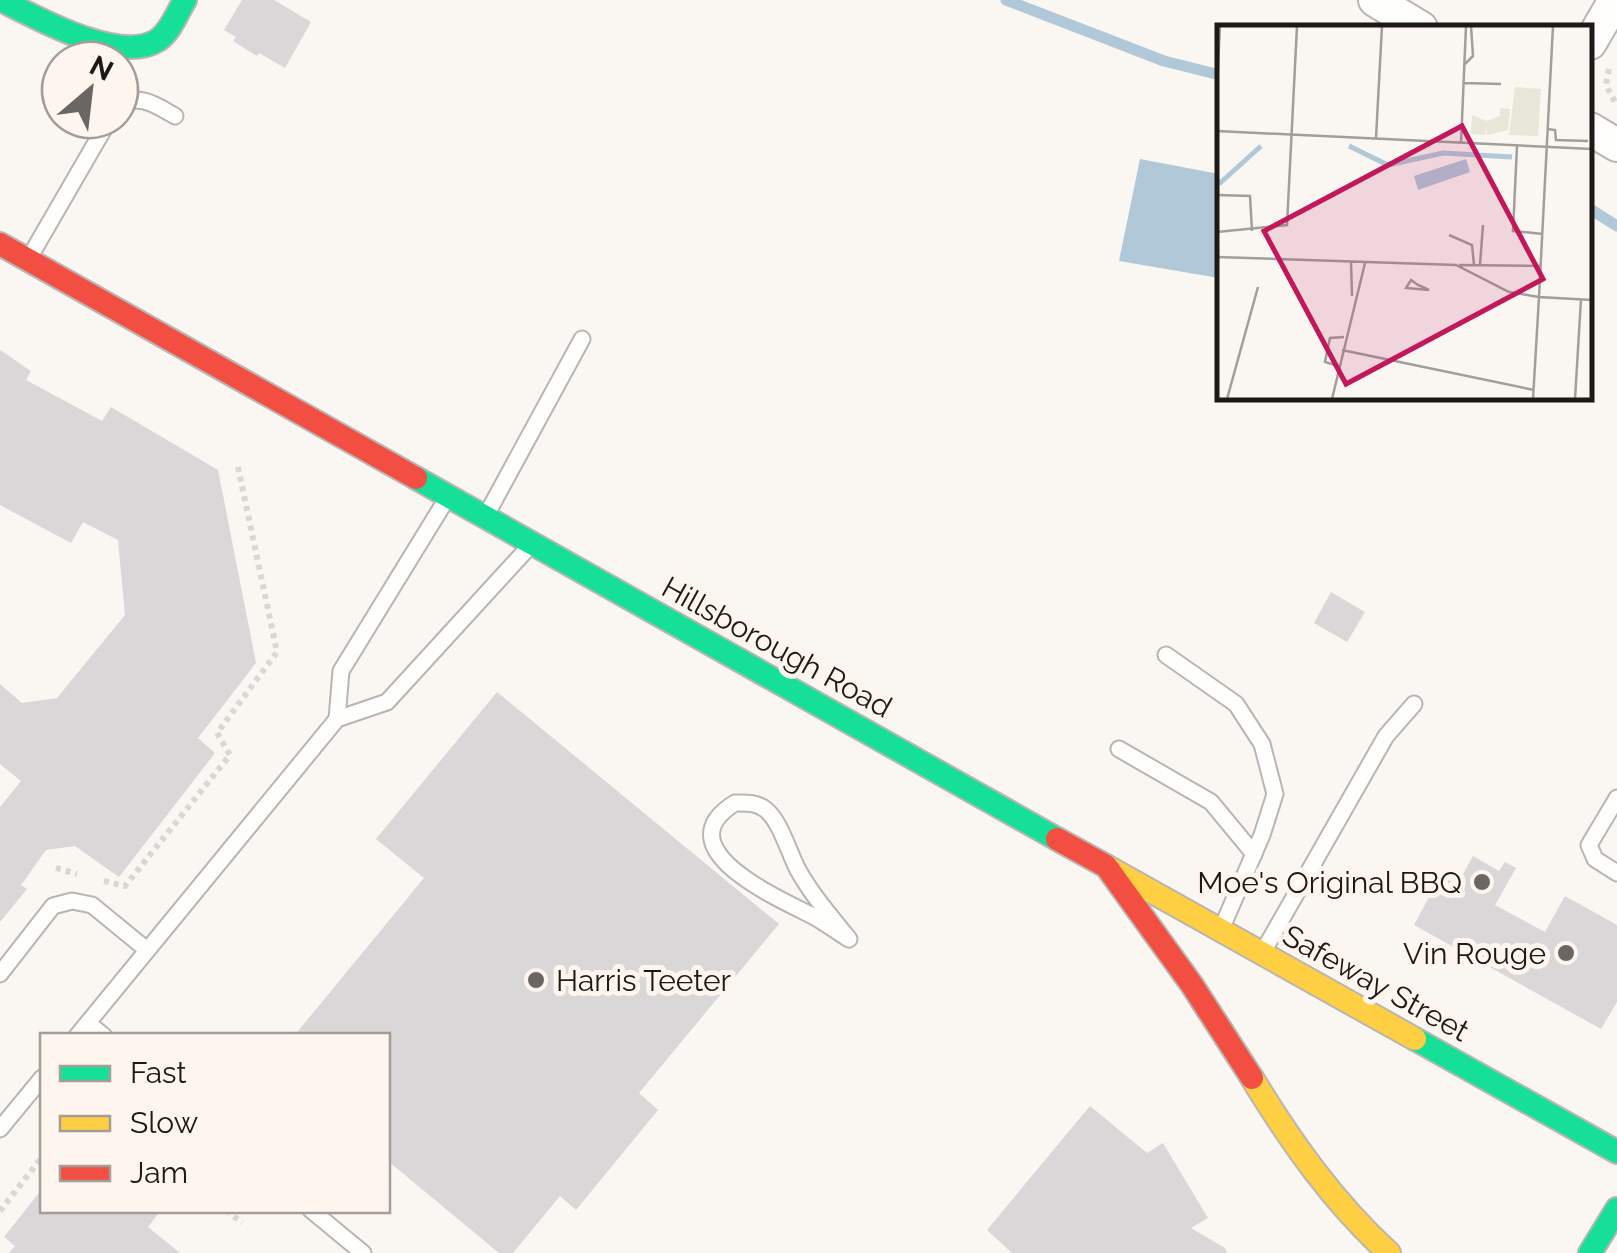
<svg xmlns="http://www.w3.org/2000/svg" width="1617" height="1253" font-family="Raleway,sans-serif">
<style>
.water{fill:#b0c8d7}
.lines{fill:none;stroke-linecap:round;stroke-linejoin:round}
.stream{stroke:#b0c8d7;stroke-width:11}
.building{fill:#d9d7d7}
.lane-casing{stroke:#b9b5b2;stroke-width:19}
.street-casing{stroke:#b9b5b2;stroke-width:36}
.fast-casing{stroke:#b9b5b2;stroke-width:26}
.slow-casing{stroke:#b9b5b2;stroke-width:26}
.jam-casing{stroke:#b9b5b2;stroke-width:26}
.path{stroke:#d8d7d5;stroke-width:6;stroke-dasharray:5 5;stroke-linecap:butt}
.lane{stroke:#fefefd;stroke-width:15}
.street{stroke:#fefefd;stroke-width:32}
.fast{stroke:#16e098;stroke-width:22}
.slow{stroke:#ffcf43;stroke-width:22}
.jam{stroke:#f24e42;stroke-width:22}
.poi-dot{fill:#6a6664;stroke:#fef5ef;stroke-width:4}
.labels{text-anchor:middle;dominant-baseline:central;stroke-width:10;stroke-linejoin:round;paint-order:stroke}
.street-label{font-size:30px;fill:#1d1917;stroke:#fef5ef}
.poi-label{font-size:30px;fill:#1d1917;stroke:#fef5ef;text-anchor:end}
.inset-river{fill:none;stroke:#b0c8d7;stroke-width:5}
.inset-road{fill:none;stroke:#a29e9a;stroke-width:2.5}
.view{fill:#c2185b;fill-opacity:0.15;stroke:#c2185b;stroke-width:5}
.inset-edge{fill:none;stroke:#1d1917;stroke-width:5}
</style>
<rect width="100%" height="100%" fill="#faf6f2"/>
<path class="water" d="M 1140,159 L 1219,174 L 1219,278 L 1119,261 Z"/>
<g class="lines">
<g class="stream">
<path d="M 1006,0 L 1164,61 L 1220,75"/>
<path d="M 1590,209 L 1617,226"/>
</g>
</g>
<g class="building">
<path d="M 242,0 L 274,0 L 311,22 L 285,68 L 259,53 L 257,56 L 233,41 L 236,37 L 224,30 Z"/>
<path d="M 0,350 L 31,371 L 26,380 L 102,421 L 111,407 L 218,470 L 256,663 L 198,738 L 215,753 L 119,877 L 75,846 L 46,850 L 21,885 L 27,889 L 0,922 L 0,807 L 21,781 L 0,764 L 0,684 L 22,703 L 57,698 L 125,615 L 118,540 L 83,522 L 71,543 L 0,505 Z"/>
<path d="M 1331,592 L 1365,612 L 1347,642 L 1314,623 Z"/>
<path d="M 497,692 L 779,924 L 639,1093 L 658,1110 L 576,1210 L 560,1196 L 513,1253 L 499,1253 L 388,1161 L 388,1036 L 294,1036 L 424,878 L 376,839 Z"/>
<path d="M 1473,856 L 1499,871 L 1505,862 L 1516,868 L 1495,905 L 1545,932 L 1565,896 L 1617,925 L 1617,1002 L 1601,1029 L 1414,925 L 1441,875 L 1457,885 Z"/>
<path d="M 1090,1106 L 1147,1153 L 1163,1143 L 1208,1218 L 1191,1228 L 1225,1248 L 1227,1253 L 1012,1253 L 987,1230 Z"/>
<path d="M 42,1189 L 42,1210 L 161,1210 L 148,1227 L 180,1253 L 9,1253 L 15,1246 L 4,1237 Z"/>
</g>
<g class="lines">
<defs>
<g id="lane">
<path d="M 120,105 C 140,93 157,106 175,116"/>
<path d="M 32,253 L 109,120"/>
<path d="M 489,510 L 582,339"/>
<path d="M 1166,655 L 1236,704 L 1262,744 L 1275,794 L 1262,835 L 1223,925"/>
<path d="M 337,719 L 341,671 L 446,500"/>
<path d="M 1119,749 L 1211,802 L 1254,854"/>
<path d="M 1617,798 L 1589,845 L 1595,859 L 1617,873"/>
<path d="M 735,803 C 746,803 755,802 765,809 C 780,820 789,853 798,870 C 812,895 831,917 849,939 C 836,931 823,921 809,914 C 773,896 664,847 735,803 Z"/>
<path d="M 1264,950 L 1386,736 L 1414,704"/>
<path d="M 0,974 L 53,906 L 72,901 L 92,905 L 147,950"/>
<path d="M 88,1023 L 104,1036"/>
<path d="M 77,1036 L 337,719 L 387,702 L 528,548"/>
<path d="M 0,1129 L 42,1078"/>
<path d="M 311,1210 L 363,1253"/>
</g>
<g id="street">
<path d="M 1375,0 L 1421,28"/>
<path d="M 1590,43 L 1615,0"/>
<path d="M 1590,129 L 1617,145"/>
</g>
<g id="fast">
<path d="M 1,0 C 37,18 120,65 158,40 C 171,31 177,13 185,0"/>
<path d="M 416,478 L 1057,839"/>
<path d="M 1415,1039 L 1617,1152"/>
<path d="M 1590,1253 L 1617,1209"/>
</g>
<g id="slow">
<path d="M 1106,866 L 1415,1039"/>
<path d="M 1252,1078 C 1291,1142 1333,1202 1389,1253"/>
</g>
<g id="jam">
<path d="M 0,244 L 416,478"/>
<path d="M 1057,839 L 1106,866 L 1192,985 L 1252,1078"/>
</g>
</defs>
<use href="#lane" class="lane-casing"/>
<use href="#street" class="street-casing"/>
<use href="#fast" class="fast-casing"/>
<use href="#slow" class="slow-casing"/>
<use href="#jam" class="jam-casing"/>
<g class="path">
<path d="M 1537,26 L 1538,28"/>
<path d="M 1609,69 L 1606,85 L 1616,104"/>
<path d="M 56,868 L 77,874"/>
<path d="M 104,881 L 125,886 L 230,755 L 217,733 L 277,652 L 238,467"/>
<path d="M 226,1210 L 242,1223"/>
<path d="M 0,1211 L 42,1157"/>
</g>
<use href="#lane" class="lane"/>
<use href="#street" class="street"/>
<use href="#fast" class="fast"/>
<use href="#slow" class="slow"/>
<use href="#jam" class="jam"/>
</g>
<g class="poi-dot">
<circle cx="1482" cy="882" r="10"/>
<circle cx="1566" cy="953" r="10"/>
<circle cx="536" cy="980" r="10"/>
</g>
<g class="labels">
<g class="street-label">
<text transform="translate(777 647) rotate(29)">Hillsborough Road</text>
<text transform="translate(1376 983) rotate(29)">Safeway Street</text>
</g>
<g class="poi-label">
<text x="1462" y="882">Moe's Original BBQ</text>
<text x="1546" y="953">Vin Rouge</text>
<text x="556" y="980" text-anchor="start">Harris Teeter</text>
</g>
</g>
<g transform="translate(1217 25)">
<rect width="375" height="375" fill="#faf6f2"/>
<path d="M 298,62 L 324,64 L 321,111 L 292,110 ZM 283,83 L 293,84 L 291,105 L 270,110 L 269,101 L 268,110 L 254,109 L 255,90 L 270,96 L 283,91 Z" fill="#e8e7d8"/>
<path d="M 249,134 L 253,147 L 201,165 L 197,151 Z" fill="#b0c8d7"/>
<path class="inset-river" d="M 132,121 L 171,140 L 226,128 L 295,132M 2,159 L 44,121"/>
<path class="inset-road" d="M 336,1 L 322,272 L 375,275M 248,39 L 256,31 L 254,1M 375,41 L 375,111M 247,58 L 284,59M 0,60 L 3,1M 331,104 L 338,105 L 339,115 L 371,116M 0,106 L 375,124M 159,113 L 165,1M 244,118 L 249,1M 300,121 L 296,206 L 326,209M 0,170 L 33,171 L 35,206M 0,207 L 70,200 L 80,1M 232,210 L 255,220 L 257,240M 0,232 L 239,240 L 292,267 L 322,272 L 316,374M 134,237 L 135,271M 242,240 L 324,241M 263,240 L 266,200M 194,255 L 201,260 L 212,265 L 189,263 ZM 125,325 L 317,365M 121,341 L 108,337 L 113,313 L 127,312M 10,374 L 41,262M 115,374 L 148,238M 358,374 L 364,274"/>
<path class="view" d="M 245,101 L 326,254 L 129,359 L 47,206 Z"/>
<rect width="375" height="375" class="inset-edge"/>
</g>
<rect x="40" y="1033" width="350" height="180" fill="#fef5ef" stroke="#a49d99" stroke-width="2.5"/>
<rect x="60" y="1066" width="50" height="15" fill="#16e098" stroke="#a49d99" stroke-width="2.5"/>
<text x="130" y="1083" font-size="30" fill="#1d1917">Fast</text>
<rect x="60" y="1116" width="50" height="15" fill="#ffcf43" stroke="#a49d99" stroke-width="2.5"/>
<text x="130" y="1133" font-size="30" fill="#1d1917">Slow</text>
<rect x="60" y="1166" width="50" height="15" fill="#f24e42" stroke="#a49d99" stroke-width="2.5"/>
<text x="130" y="1183" font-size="30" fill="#1d1917">Jam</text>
<g transform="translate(90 90) rotate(28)"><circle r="48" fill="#fef5ef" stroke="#a49d99" stroke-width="2.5"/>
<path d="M0-8L18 38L0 25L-18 38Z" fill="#6a6664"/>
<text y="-15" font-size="28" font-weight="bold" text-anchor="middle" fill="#1d1917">N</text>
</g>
</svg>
